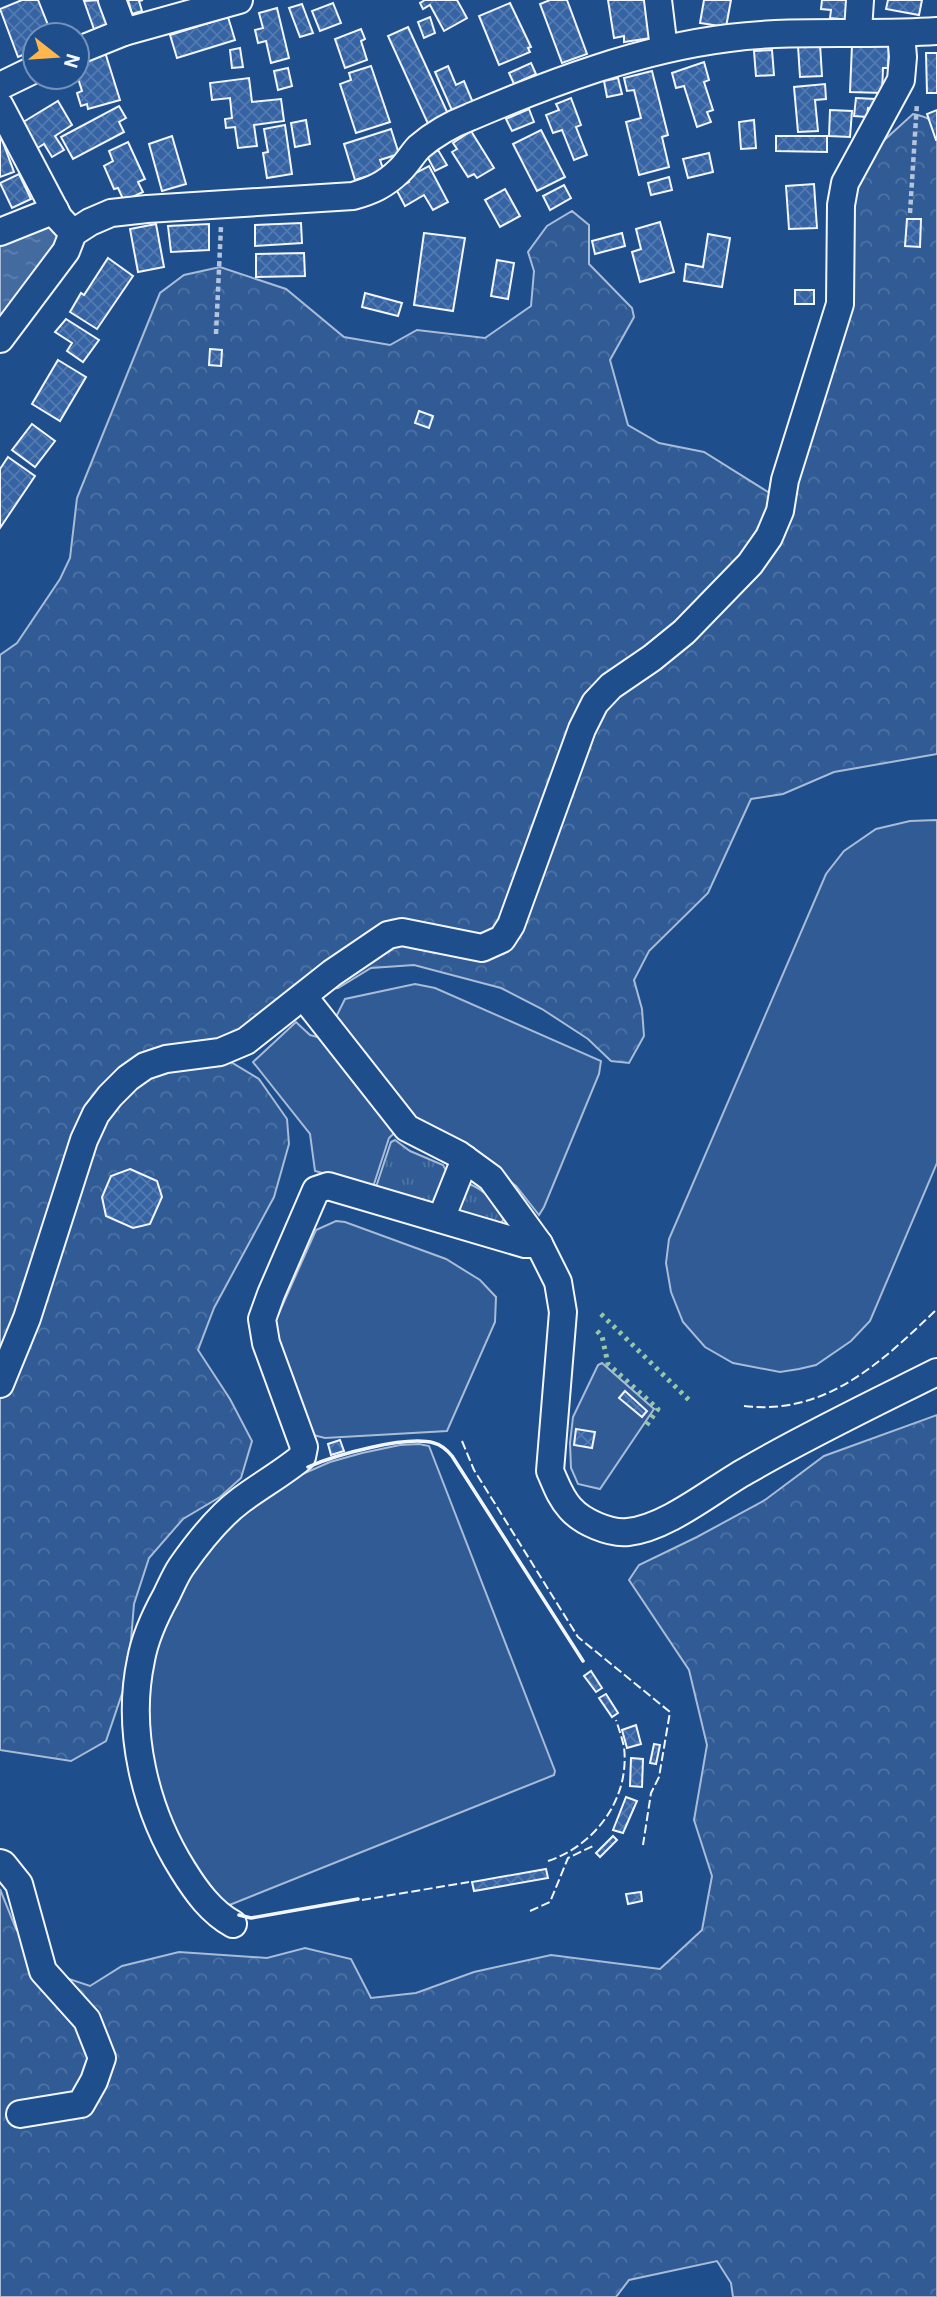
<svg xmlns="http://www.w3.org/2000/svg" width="937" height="2297" font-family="Roboto,sans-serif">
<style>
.grass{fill:url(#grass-tufts);stroke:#a8bbd7;stroke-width:2}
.forest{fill:url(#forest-crowns);stroke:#a8bbd7;stroke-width:2}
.built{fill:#305b95;stroke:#a8bbd7;stroke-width:2}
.water{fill:url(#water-ripples);stroke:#a8bbd7;stroke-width:2}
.building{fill:url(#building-cross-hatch);stroke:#f2f6ff;stroke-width:2}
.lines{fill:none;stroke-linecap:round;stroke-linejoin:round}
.minor-casing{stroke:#f2f6ff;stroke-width:30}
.path{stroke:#b3c4dc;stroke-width:4.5;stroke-dasharray:5 3.5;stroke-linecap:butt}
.minor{stroke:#1f4e8c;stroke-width:26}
.hedge{stroke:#97c8a6;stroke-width:5;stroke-dasharray:3.5 5;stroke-linecap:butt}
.fence{stroke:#f2f6ff;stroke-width:2;stroke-dasharray:9 3.5;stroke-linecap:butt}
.wall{stroke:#f2f6ff;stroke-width:3.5}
</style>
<defs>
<pattern id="grass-tufts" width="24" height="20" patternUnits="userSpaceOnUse" patternTransform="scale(1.75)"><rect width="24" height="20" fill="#305b95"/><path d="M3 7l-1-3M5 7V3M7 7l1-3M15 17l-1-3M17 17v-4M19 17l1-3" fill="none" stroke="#4e73a5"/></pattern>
<pattern id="forest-crowns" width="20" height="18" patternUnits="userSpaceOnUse" patternTransform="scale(1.75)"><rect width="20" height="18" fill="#305b95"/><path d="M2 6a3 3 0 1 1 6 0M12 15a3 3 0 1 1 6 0" fill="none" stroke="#4e73a5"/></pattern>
<pattern id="water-ripples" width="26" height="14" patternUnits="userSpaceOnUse" patternTransform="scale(1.75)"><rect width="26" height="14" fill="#446ba0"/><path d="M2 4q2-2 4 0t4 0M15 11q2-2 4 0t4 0" fill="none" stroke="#5f81ae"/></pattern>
<pattern id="building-cross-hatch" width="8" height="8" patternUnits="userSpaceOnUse" patternTransform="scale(1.75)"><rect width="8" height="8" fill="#3563a3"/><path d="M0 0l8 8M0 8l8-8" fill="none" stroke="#537ab1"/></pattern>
</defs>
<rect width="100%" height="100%" fill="#1f4e8c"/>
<g class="grass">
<path d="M 395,1140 L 410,1151 L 443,1165 L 447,1172 L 434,1204 L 376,1187 L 391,1142 Z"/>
<path d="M 469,1184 C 483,1189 499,1204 505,1217 L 500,1225 L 456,1215 L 465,1186 Z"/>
</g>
<g class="forest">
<path d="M 913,114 C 928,117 934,119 937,134 L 937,754 L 834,772 L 783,794 L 751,799 L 708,893 L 649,951 L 634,980 L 642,1009 L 644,1036 L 629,1063 L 611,1061 L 588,1039 L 542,1009 L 501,988 L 414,965 L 371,968 L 338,988 L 301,992 L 226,1059 L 259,1079 L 287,1119 L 289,1144 L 274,1197 L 214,1308 L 198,1350 L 230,1399 L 252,1441 L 241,1478 L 220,1497 L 183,1519 L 149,1558 L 134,1604 L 128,1676 L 106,1741 L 71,1761 L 0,1750 L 0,655 L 17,643 L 60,579 L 70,558 L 77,498 L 160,293 L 184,275 L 220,267 L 286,289 L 344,337 L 390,345 L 417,330 L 485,338 L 531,306 L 534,271 L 528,252 L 547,226 L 572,211 L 589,225 L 589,264 L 632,308 L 634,317 L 610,360 L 628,425 L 659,443 L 704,452 L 768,492 L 797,481 L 813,418 L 830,381 L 847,302 L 853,188 L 880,144 Z"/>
<path d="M 937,1415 L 937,2297 L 733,2297 L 731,2283 L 717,2261 L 629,2280 L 616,2297 L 0,2297 L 0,1889 L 16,1929 L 54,1974 L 90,1986 L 122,1966 L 179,1952 L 267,1958 L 305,1948 L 351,1959 L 371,1998 L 416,1993 L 474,1972 L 551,1955 L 660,1969 L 702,1930 L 712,1876 L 694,1820 L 707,1745 L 689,1670 L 629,1580 L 639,1565 L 697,1537 L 765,1500 L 824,1456 Z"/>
</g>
<g class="built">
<path d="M 937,820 L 937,1163 L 870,1321 L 851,1341 L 816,1365 L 799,1369 L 780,1372 L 733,1363 L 705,1347 L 683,1322 L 671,1292 L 666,1263 L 669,1239 L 826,874 L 844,851 L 876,829 L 910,821 Z"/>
<path d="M 415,984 L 435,988 L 601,1061 L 599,1074 L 544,1207 L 539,1215 L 516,1186 L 468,1149 L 410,1118 L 389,1138 L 373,1187 L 315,1171 L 310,1134 L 253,1062 L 296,1022 L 310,1035 L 317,1037 L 333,1023 L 345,999 Z"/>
<path d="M 336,1221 L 345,1222 L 446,1259 L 480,1280 L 496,1297 L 495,1322 L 447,1431 L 325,1438 L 313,1435 L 285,1370 L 275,1322 L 316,1230 Z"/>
<path d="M 602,1363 L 654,1409 L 600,1489 L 578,1484 L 571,1468 L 570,1443 L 573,1417 L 598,1365 Z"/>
<path d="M 419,1444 L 429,1446 L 555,1771 L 554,1775 L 227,1906 L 193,1864 L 164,1808 L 149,1746 L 148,1698 L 152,1666 L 163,1627 L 179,1591 L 226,1527 L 291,1479 L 330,1462 L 362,1453 L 400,1445 Z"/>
</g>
<path class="water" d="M 51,224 L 65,243 L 0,326 L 0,246 Z"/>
<g class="building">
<path d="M 22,0 L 38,0 L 52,35 L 35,35 L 35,50 L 18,57 L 0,9 Z"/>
<path d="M 102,0 L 111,26 L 95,32 L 84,1 Z"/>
<path d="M 128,0 L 143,0 L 139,1 L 142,11 L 132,14 Z"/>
<path d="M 425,0 L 457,0 L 467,18 L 444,31 L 430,5 L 423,9 L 420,3 Z"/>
<path d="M 550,0 L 567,0 L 587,54 L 562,63 L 540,4 Z"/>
<path d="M 608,0 L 645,0 L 651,38 L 624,42 L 624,36 L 614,38 Z"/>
<path d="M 704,0 L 731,0 L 726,27 L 700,23 Z"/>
<path d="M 822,0 L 852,0 L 850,20 L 830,18 L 831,10 L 821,9 Z"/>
<path d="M 888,0 L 922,0 L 919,15 L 886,9 Z"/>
<path d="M 333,3 L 341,23 L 320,31 L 312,11 Z"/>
<path d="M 510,3 L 531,47 L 528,48 L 530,52 L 499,65 L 479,16 Z"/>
<path d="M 302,4 L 313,33 L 300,37 L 289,8 Z"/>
<path d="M 277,8 L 289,58 L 271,63 L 266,41 L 258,43 L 255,30 L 263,28 L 259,13 Z"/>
<path d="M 228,17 L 235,40 L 177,58 L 170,35 Z"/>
<path d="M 430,17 L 435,33 L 424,38 L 418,22 Z"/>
<path d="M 408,27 L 449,116 L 429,126 L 388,36 Z"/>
<path d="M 361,29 L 365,39 L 361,41 L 367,60 L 345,68 L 335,39 Z"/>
<path d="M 820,44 L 822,76 L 800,77 L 798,46 Z"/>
<path d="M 852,45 L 889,46 L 888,68 L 883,68 L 882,93 L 850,92 Z"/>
<path d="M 240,48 L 243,67 L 232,68 L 230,50 Z"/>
<path d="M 772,50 L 774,75 L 756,76 L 754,51 Z"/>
<path d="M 105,52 L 120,100 L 88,109 L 87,104 L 81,106 L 77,93 L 82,91 L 77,75 L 77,61 Z"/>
<path d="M 926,53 L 937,53 L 937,93 L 927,93 Z"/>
<path d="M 704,62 L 709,80 L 704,82 L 713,110 L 707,112 L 711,122 L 697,127 L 684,86 L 676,88 L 672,73 Z"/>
<path d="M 531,63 L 536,74 L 514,84 L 509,73 Z"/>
<path d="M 371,66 L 390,122 L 356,133 L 340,84 L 351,80 L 349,73 Z"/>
<path d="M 448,66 L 456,85 L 464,81 L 474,105 L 454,115 L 435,72 Z"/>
<path d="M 288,68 L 292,86 L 278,90 L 274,71 Z"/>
<path d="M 652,71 L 668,135 L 662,137 L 669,167 L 639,175 L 626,122 L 641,118 L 634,90 L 627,91 L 624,78 Z"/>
<path d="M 249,78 L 252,102 L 281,99 L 284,121 L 254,125 L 257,146 L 238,148 L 235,127 L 226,128 L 225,119 L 232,118 L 230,98 L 212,100 L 210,83 Z"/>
<path d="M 618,78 L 622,94 L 607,97 L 604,81 Z"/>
<path d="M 825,84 L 826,99 L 815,100 L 818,131 L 798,132 L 794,87 Z"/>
<path d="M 571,98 L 581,125 L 576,127 L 587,155 L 574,160 L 562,130 L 553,133 L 546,115 L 559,110 L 556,104 Z"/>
<path d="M 856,98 L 875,99 L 874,109 L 868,108 L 867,117 L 854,116 Z"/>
<path d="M 58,101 L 72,125 L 55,136 L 64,150 L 52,157 L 44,144 L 36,149 L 20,124 Z"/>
<path d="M 119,106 L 126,118 L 119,122 L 124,132 L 73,159 L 61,137 Z"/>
<path d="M 529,109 L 534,122 L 512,131 L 506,119 Z"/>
<path d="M 830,110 L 852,111 L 850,137 L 829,136 Z"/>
<path d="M 937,110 L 937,140 L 936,140 L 927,114 Z"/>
<path d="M 306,120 L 310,144 L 295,147 L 291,123 Z"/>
<path d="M 754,120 L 756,148 L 741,149 L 739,122 Z"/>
<path d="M 285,125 L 292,174 L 267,178 L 263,153 L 268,152 L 264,129 Z"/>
<path d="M 391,129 L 399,154 L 380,160 L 384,171 L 355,180 L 344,144 Z"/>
<path d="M 541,130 L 565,177 L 537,191 L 513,144 Z"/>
<path d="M 471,131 L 494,168 L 477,178 L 474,174 L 468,177 L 452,152 L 457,149 L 453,143 Z"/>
<path d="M 0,134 L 14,172 L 0,177 Z"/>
<path d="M 172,136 L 186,184 L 162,191 L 149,144 Z"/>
<path d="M 776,136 L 827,136 L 827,152 L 776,151 Z"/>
<path d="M 128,142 L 145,179 L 138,182 L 143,192 L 124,201 L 118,188 L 114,189 L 104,166 L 113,161 L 109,151 Z"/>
<path d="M 438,150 L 447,165 L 435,171 L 427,156 Z"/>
<path d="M 709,153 L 713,172 L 688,178 L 683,159 Z"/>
<path d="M 429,166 L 448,202 L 433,210 L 424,195 L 405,206 L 396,189 L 409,182 L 406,178 Z"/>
<path d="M 19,174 L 31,199 L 12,208 L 0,183 Z"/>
<path d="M 669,177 L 672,190 L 651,195 L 648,183 Z"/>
<path d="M 814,184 L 817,228 L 789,229 L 786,186 Z"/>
<path d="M 564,185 L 571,198 L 550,210 L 543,196 Z"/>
<path d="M 505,189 L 520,216 L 500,227 L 485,200 Z"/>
<path d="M 907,219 L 921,219 L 920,247 L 905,246 Z"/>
<path d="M 660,222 L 674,272 L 640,282 L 632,252 L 641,249 L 636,229 Z"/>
<path d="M 301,223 L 302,243 L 255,246 L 255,225 Z"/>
<path d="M 156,224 L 164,267 L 138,272 L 130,229 Z"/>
<path d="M 209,224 L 209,250 L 171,252 L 168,226 Z"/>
<path d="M 424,233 L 465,238 L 453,311 L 414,305 Z"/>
<path d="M 622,233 L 625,246 L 595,254 L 592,241 Z"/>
<path d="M 708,234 L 730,238 L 722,287 L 684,281 L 686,264 L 703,267 Z"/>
<path d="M 304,253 L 305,276 L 256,277 L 256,254 Z"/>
<path d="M 108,258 L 133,276 L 97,329 L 70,312 L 81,293 L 84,295 Z"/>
<path d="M 497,260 L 514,263 L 508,299 L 491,296 Z"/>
<rect x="795" y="290" width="19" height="14"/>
<path d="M 365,293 L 402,303 L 398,316 L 362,307 Z"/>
<path d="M 66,319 L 99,340 L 83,362 L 67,351 L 72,343 L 55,332 Z"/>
<path d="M 210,349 L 222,350 L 221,366 L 209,365 Z"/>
<path d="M 58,360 L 86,377 L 60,421 L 32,404 Z"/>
<path d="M 419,411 L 433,416 L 429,428 L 415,423 Z"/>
<path d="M 32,424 L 55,441 L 35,467 L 12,450 Z"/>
<path d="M 8,457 L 35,476 L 0,528 L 0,469 Z"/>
<path d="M 130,1169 L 157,1181 L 162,1197 L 150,1224 L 133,1228 L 106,1216 L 102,1197 L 111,1176 Z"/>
<path d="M 625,1391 L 647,1411 L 642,1417 L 619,1398 Z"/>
<path d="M 576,1429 L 595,1432 L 592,1448 L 574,1445 Z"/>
<path d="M 340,1440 L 344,1451 L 331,1455 L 328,1444 Z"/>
<path d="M 591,1671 L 602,1688 L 596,1692 L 584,1676 Z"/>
<path d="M 606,1694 L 618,1713 L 612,1717 L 599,1698 Z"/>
<path d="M 636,1725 L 641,1744 L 627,1748 L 622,1730 Z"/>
<path d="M 654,1744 L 660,1745 L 656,1764 L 650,1763 Z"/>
<path d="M 631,1758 L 643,1759 L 642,1787 L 630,1786 Z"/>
<path d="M 626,1797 L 637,1801 L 623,1833 L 613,1830 Z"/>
<path d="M 613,1836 L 617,1840 L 600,1857 L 596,1853 Z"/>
<path d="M 546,1869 L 548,1878 L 474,1891 L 472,1882 Z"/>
<path d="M 641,1892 L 642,1901 L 628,1904 L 626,1894 Z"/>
</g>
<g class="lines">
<defs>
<g id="minor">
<path d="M 112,0 L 124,32"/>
<path d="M 658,0 L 664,49"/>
<path d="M 858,31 L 860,0"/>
<path d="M 77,51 L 124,32 L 239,0"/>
<path d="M 0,86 L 35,69"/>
<path d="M 0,106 L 59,218 L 73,233"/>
<path d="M 0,232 L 55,210"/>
<path d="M 0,339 L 66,251 L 73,233 L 90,222 L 111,213 L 147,209 L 353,196 C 371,191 385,185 399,171 C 407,164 412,154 419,147 C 434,134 452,124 470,117 C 552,82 640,49 729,38 C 799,29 868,36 937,31"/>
<path d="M 304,997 L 407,1128 L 458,1154 L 491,1178 L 539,1244 L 558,1282 L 563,1312 L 550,1471 C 556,1484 560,1497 570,1508 C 582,1522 610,1534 628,1532 C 667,1528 712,1490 746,1471 C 808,1435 873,1404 937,1372"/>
<path d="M 441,1219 L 465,1159"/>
<path d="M 0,1384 L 27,1318 L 84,1140 L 96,1114 L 110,1096 L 128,1078 L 145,1066 L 166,1059 L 220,1052 L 246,1041 L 332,973 L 388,935 L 402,932 L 482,948 L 502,939 L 511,925 L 582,729 L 595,703 L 611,686 L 652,658 L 684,632 L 750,564 L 769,537 L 780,511 L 785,480 L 840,304 L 841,205 L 845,183 L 901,80 L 903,57 L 901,33"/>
<path d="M 0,1863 L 3,1864 L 19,1884 L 43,1971 L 87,2020 L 102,2058 L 94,2081 L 81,2104 L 20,2114"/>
<path d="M 233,1924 C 211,1912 196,1891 183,1870 C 145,1810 126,1730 141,1660 C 145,1637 155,1616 166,1596 C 171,1586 175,1576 181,1567 C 197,1544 218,1517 241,1500 C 261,1485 283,1473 302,1457 L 304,1447 L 266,1343 L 262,1319 L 271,1294 L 316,1190 L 328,1186 L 525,1244 L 539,1244"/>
</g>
</defs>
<use href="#minor" class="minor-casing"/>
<g class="path">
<path d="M 910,213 L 917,103"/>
<path d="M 216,334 L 221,226"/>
</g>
<use href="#minor" class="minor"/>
<g class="hedge">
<path d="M 601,1314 L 689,1400"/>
<path d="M 597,1331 L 602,1336 L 608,1364 L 658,1409 L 646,1426"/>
</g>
<g class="fence">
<path d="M 744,1406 C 825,1416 882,1362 937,1309"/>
<path d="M 462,1441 L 474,1470 L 578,1637 L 670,1712 L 659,1777 L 651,1793 L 643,1845"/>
<path d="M 548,1861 C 596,1845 630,1798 624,1747 C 622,1738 619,1729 616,1720"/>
<path d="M 362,1900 L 469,1882"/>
<path d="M 530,1911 L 550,1902 L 568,1858 L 593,1846"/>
</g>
<g class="wall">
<path d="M 308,1467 C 335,1455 406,1435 434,1443 C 442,1445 447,1450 452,1456 L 583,1661"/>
<path d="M 239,1915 L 251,1918 L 358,1899"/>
</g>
</g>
<g transform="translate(56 56) rotate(107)"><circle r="33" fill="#1f4e8c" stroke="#7391ba" stroke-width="2"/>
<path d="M0-5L12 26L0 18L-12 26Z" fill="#ffb74d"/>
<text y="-10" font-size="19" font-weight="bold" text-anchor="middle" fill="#f2f6ff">N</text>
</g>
</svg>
